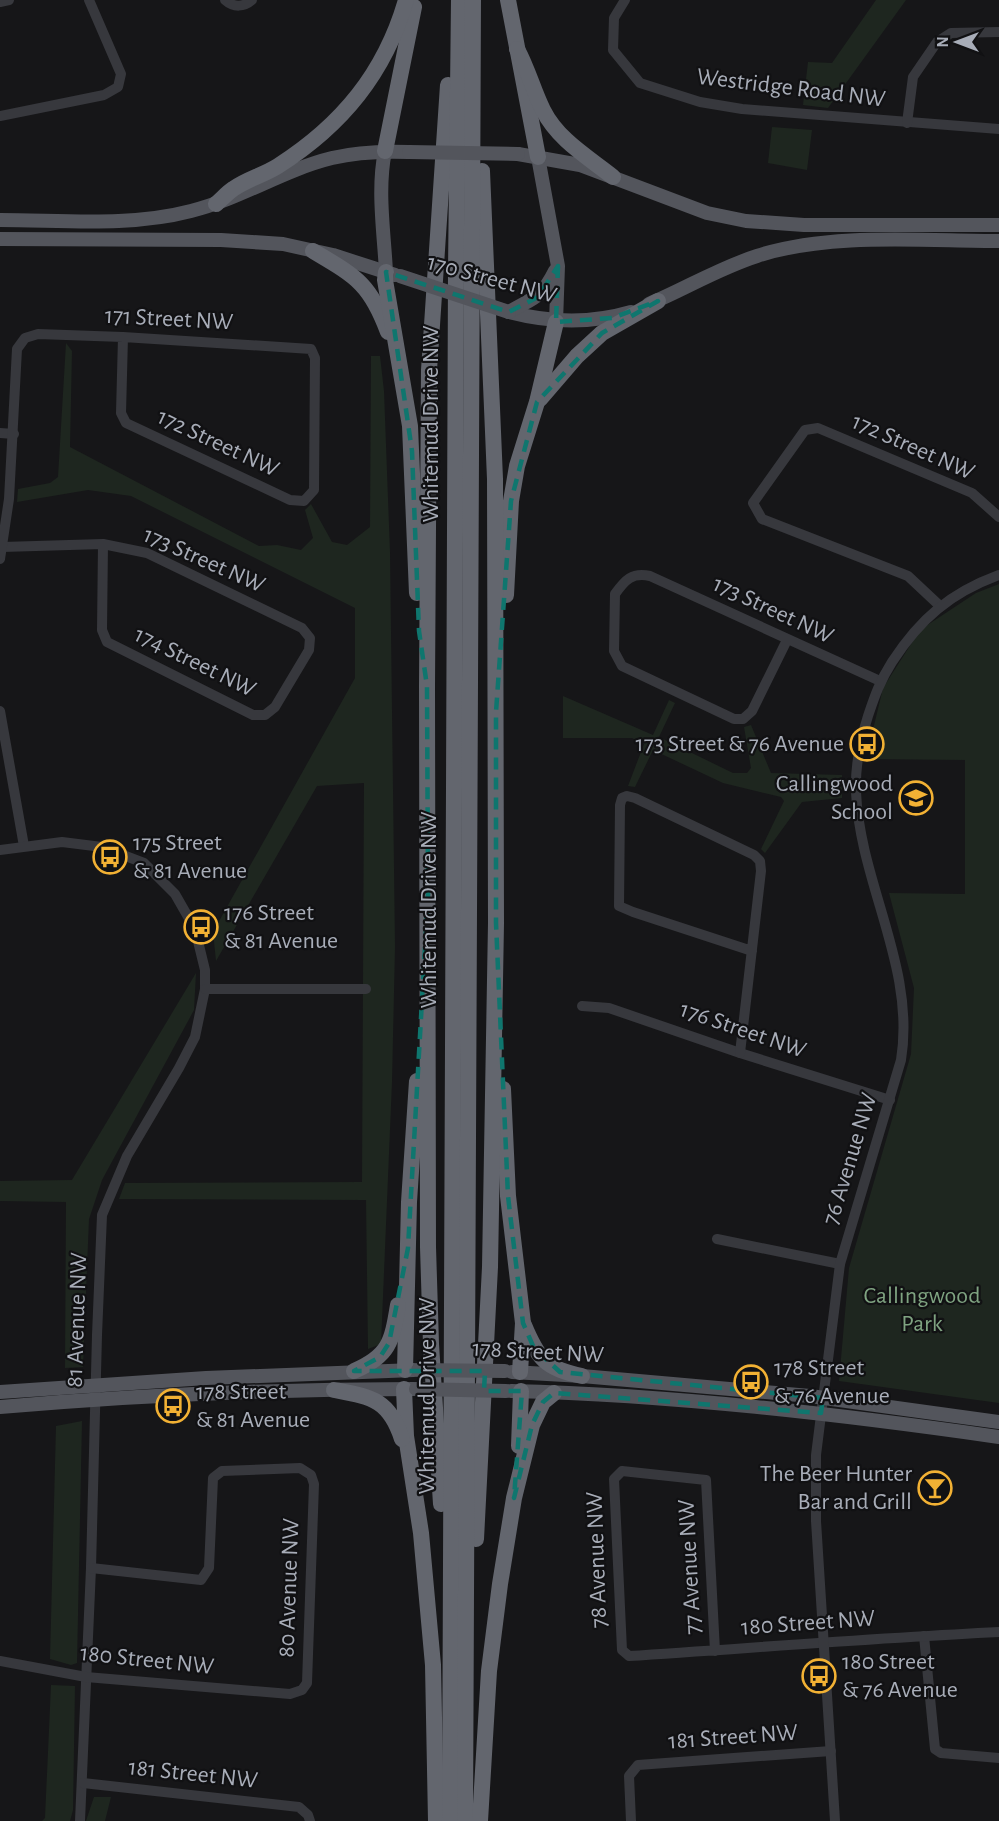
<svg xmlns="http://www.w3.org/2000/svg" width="999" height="1821" font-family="'Alegreya Sans',sans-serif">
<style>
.green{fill:#1e261f}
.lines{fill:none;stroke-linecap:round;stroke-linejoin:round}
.minor{stroke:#37383d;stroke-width:10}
.major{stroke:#53555c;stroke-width:14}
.highway{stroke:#63666e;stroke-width:16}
.major-bridge{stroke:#53555c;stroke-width:14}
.marked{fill:none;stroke:#0f766e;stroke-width:4.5;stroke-dasharray:12 8;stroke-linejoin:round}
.labels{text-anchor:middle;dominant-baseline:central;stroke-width:4.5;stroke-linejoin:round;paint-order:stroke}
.street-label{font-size:24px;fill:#a8adb8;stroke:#111113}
.poi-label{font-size:24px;fill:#a8adb8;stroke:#111113;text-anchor:start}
.park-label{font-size:24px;fill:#7fa381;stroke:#111113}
</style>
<rect width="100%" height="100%" fill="#161618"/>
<g class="green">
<path d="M 876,0 L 906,0 L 828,108 L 803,105 L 808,62 L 832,63 Z"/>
<path d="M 772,127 L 812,130 L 807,170 L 768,163 Z"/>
<path d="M 66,343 L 72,351 L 70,447 L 259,546 L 277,545 L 301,550 L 313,538 L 305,510 L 311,504 L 332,542 L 347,545 L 370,527 L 371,356 L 380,356 L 384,391 L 390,552 L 395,947 L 392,1082 L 381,1344 L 368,1349 L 366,1200 L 119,1199 L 125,1183 L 362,1182 L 364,783 L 317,786 L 216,961 L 213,932 L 355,678 L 355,608 L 131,496 L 88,490 L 17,502 L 18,489 L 50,483 L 58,477 Z"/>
<path d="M 999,584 L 999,1403 L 839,1381 L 849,1268 L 911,1054 L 914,988 L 889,893 L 965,894 L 965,760 L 866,759 L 883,688 L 920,630 L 976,593 Z"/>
<path d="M 563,696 L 653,735 L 669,700 L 675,703 L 659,737 L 733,773 L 747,773 L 751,768 L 744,727 L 751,725 L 771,773 L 842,775 L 842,798 L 802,802 L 765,853 L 761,849 L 784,801 L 781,797 L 723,783 L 653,750 L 635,787 L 628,786 L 644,744 L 632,738 L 563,738 Z"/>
<path d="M 196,973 L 194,1010 L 102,1180 L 89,1219 L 83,1367 L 65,1368 L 66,1202 L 0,1201 L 0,1181 L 72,1180 Z"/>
<path d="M 82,1421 L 77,1663 L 71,1665 L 50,1659 L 56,1426 Z"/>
<path d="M 51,1685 L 75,1686 L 73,1810 L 70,1821 L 42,1821 L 45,1818 Z"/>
<path d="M 94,1797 L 111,1797 L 105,1821 L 86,1821 Z"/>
</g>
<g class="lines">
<g class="minor">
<path d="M 225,0 C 234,8 244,7 252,0"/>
<path d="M 625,0 L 614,18 L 613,50 L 640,83 L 700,102 L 742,109 L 999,129"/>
<path d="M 0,2 L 9,0"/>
<path d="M 0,116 L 104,95 L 118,87 L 121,74 L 89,0"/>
<path d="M 907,123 L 913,77 L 937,42 L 951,33 L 999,32"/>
<path d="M 0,433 L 14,434"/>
<path d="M 2,547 L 103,544 L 147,553 L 302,628 L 310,638 L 309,650 L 275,707 L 265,715 L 253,715 L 107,642 L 102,630 L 103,544"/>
<path d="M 0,559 L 9,499 L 17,349 L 25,338 L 38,334 L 123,337 L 311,349 L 315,358 L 314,490 L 304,501 L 290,500 L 126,423 L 121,413 L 123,337"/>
<path d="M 940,606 L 908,576 L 762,519 L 753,503 L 805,430 L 818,428 L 972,493 L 999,517"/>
<path d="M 787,640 L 752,711 L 743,719 L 734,719 L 622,666 L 614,651 L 615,594 C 625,580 632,572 650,576 L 880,681"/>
<path d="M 0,711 L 24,846"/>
<path d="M 0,850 L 62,842 L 102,847 L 144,863 L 175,894 L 195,929 L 205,970 L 205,989 L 195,1037 L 179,1068 L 127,1156 L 102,1215 L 97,1335 L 91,1568 L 80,1821"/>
<path d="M 205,989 L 366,989"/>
<path d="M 582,1006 L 609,1008 L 740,1053 L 890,1100"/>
<path d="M 740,1053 L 761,871 L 760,861 L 754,855 L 635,798 L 627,796 L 622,798 L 620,805 L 619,906 L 633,912 L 752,951"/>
<path d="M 717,1239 L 840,1264"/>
<path d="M 924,1636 L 935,1749 L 941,1753 L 999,1758"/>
<path d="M 715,1651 L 706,1480 L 622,1471 L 614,1479 L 622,1650 L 629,1656 C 752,1648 876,1638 999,1632"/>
<path d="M 0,1661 L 86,1677 L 290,1694 L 302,1690 L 307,1683 L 314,1484 L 311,1475 L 300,1468 L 222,1471 L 213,1478 L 209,1568 L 201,1580 L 91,1568"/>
<path d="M 83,1783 L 299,1807 L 308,1815 L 310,1821"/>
<path d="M 631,1821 L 629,1776 L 638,1765 L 831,1751"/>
<path d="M 835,1821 L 816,1521 L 816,1455 L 840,1264 L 901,1060 C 916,967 860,884 856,792 C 855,766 860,741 868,716 C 875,695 880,681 892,662 C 920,619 950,593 999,575"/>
</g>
<g class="major">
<path d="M 385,151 C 377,190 384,232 386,272"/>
<path d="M 518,154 L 580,165 L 707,213 L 746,221 L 804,225 L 999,225"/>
<path d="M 538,157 L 558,266 L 556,322"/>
<path d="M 0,220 C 63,220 130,227 191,211 C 240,199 283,170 332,158 C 357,152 384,151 409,152"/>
<path d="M 0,239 L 221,240 L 283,244 L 333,255 L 395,275"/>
<path d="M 649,304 C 685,289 719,268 757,256 C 829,232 924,241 999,241"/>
<path d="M 509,312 C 551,323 590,324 631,312"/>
<path d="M 509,312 C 534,297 541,299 555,271"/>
<path d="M 512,1372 L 582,1376 L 810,1396 L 999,1422"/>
<path d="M 511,1391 C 674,1395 837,1414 999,1437"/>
<path d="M 0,1392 L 206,1378 L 414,1370"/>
<path d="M 0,1407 C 138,1395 276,1389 414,1389"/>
</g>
<g class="highway">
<path d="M 508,0 L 538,157"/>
<path d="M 517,49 C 528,69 533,90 543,110 C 558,140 588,157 613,177"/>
<path d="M 385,151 L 414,7"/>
<path d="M 216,204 C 222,199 227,193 233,189 C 247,179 264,175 278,166 C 342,125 385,73 406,0"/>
<path d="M 313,251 C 355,276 370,283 388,332"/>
<path d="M 386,272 L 385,280 L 410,426 L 417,593"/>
<path d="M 540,399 L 577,356 L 602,333 L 658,301"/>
<path d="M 506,595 L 511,501 L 517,466 L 537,402 L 556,322"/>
<path d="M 503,1089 L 508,1196 L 523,1323 L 520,1372"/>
<path d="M 524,1325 C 538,1359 546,1369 582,1376"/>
<path d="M 405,1370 L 409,1202 L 417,1081"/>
<path d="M 354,1371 C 389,1356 392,1342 398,1305"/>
<path d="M 404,1389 L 406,1436 L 421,1533 L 433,1665 L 436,1821"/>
<path d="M 334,1390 C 371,1397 389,1399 402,1439"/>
<path d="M 519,1446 L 521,1391"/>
<path d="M 441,1504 L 431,1344 L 428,1247 L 427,686 L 429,370 L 448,85"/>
<path d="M 476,1539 L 490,1267 L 496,923 L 495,479 L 482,171"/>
<path d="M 450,1821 L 456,271 L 459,0"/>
<path d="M 465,1821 L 473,0"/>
<path d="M 480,1821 L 489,1671 L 500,1584 L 514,1498 L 532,1425 L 543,1402 L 554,1393"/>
</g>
<g class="major-bridge">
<path d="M 409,152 L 518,154"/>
<path d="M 400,276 L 509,312"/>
<path d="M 418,1370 L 505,1371"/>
<path d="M 416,1389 L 506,1391"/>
</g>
</g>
<path class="marked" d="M 558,266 L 556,322 L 612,318 L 658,301 L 602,333 L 537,402 L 511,501 L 496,712 L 496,923 L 508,1196 L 523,1323 L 534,1348 L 560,1372 L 823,1398 L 821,1413 L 554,1393 L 543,1402 L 532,1425 L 514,1498 L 522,1391 L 484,1391 L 485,1371 L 354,1371 L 380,1357 L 389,1343 L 408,1248 L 428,894 L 427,686 L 419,631 L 412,451 L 386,272 L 509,312 L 538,297 Z"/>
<defs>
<symbol id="bus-ring" viewBox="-11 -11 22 22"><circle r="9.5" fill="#111113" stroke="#f2b134" stroke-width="1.5"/><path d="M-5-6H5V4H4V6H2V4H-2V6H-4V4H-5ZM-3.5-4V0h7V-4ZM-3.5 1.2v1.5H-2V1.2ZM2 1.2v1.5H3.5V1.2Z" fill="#f2b134"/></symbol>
<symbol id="school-ring" viewBox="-11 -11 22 22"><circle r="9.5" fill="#111113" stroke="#f2b134" stroke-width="1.5"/><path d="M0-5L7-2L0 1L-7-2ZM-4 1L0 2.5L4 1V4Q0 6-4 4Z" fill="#f2b134"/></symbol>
<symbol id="bar-ring" viewBox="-11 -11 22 22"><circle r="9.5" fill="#111113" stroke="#f2b134" stroke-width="1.5"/><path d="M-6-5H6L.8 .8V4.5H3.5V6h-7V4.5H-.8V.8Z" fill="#f2b134"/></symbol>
</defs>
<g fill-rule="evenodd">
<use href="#bus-ring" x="848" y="725" width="38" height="38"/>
<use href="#school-ring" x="897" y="779" width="38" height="38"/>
<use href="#bus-ring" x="91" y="838" width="38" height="38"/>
<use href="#bus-ring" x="182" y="908" width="38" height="38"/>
<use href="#bus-ring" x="732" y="1363" width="38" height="38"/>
<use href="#bus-ring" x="154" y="1387" width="38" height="38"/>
<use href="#bar-ring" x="916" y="1469" width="38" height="38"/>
<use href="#bus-ring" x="800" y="1657" width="38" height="38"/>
</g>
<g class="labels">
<g class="street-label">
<text transform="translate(791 88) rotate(7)">Westridge Road NW</text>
<text transform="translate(492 279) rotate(15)">170 Street NW</text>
<text transform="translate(169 319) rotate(3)">171 Street NW</text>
<text transform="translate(431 424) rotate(-90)">Whitemud Drive NW</text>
<text transform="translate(218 443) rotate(25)">172 Street NW</text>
<text transform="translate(913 447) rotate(24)">172 Street NW</text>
<text transform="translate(204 560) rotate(24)">173 Street NW</text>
<text transform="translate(773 610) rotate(25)">173 Street NW</text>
<text transform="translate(195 662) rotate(26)">174 Street NW</text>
<text transform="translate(429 910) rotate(-90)">Whitemud Drive NW</text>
<text transform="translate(743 1030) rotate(19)">176 Street NW</text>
<text transform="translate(850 1159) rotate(-73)">76 Avenue NW</text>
<text transform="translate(77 1320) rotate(-88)">81 Avenue NW</text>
<text transform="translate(538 1352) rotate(3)">178 Street NW</text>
<text transform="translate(427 1396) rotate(-90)">Whitemud Drive NW</text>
<text transform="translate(597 1560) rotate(-92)">78 Avenue NW</text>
<text transform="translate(690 1567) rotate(-93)">77 Avenue NW</text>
<text transform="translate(289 1588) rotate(-88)">80 Avenue NW</text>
<text transform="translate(808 1623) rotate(-4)">180 Street NW</text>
<text transform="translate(147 1660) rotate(6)">180 Street NW</text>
<text transform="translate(733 1737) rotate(-4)">181 Street NW</text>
<text transform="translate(193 1774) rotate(6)">181 Street NW</text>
</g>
<g class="poi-label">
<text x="844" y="744" text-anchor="end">173 Street &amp; 76 Avenue</text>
<text x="893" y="784" text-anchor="end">Callingwood<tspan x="893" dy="28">School</tspan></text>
<text x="133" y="843">175 Street<tspan x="133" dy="28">&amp; 81 Avenue</tspan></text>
<text x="224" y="913">176 Street<tspan x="224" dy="28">&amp; 81 Avenue</tspan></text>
<text x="774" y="1368">178 Street<tspan x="774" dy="28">&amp; 76 Avenue</tspan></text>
<text x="196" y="1392">178 Street<tspan x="196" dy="28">&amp; 81 Avenue</tspan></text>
<text x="912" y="1474" text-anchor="end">The Beer Hunter<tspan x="912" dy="28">Bar and Grill</tspan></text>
<text x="842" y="1662">180 Street<tspan x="842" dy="28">&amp; 76 Avenue</tspan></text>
</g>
<g class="park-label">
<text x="922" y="1296">Callingwood<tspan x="922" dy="28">Park</tspan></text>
</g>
</g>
<g transform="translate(957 42) rotate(270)" stroke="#111113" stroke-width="4.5" paint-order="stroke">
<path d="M0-4.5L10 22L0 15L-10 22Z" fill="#a8adb8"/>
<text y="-9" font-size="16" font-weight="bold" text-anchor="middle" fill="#a8adb8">N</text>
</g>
</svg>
